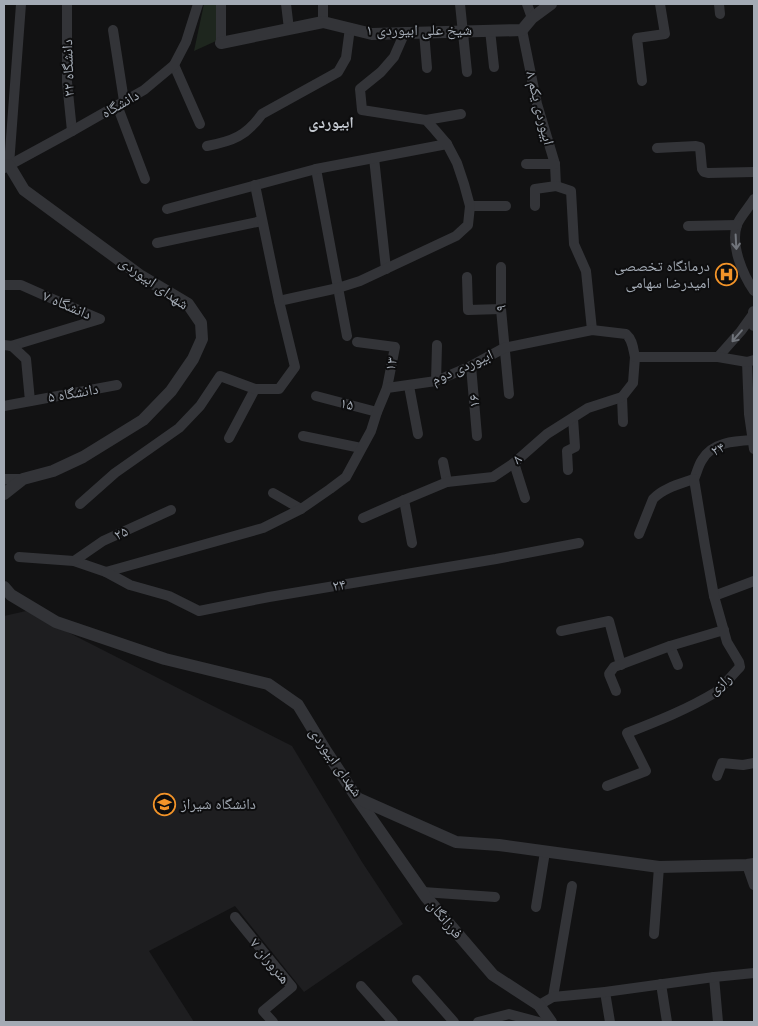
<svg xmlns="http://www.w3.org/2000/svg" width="758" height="1026" font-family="Figtree,'Noto Naskh Arabic',sans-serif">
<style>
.built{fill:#1e1e20}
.green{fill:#1e261e}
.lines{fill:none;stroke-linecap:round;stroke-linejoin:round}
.minor{stroke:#333438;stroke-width:10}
.tertiary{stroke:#333438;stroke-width:12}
.oneway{stroke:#71757c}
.labels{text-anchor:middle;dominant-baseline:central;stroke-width:4;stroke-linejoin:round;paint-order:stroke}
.street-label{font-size:15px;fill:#a3aab4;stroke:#0d0d0e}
.poi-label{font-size:15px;fill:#a3aab4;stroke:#0d0d0e;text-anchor:end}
.neighbourhood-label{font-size:16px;font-weight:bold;fill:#c4c9d0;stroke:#0d0d0e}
</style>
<rect width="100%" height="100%" fill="#121213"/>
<path class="built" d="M 26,611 L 292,746 L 362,862 L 403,924 L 304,992 L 235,906 L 149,951 L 194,1022 L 4,1022 L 4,616 Z"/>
<path class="green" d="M 204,4 L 216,4 L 216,41 L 194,51 Z"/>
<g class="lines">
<g class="minor">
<path d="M 67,4 L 67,82 L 72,131"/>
<path d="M 286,4 L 289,29"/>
<path d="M 323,4 L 323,22"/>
<path d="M 460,4 L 467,72"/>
<path d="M 527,4 L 532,18"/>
<path d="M 719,4 L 720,14"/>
<path d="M 113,30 L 124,101"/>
<path d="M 490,30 L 494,67"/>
<path d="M 522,30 L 537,104 L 555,164 L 556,186"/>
<path d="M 424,32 L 427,68"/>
<path d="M 221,43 L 221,4"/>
<path d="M 174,65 L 200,124"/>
<path d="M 642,81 L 637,38 L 665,34 L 660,4"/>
<path d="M 117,105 L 145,179"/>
<path d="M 426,120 L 461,114"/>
<path d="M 207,146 C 233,141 246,136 262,114 L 338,72 L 346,58 L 350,28"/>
<path d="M 657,148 L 696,146 L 700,147 L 702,169 L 704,172 L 708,173 L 754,172"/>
<path d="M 374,158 L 386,269"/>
<path d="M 526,164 L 555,164"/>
<path d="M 9,165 L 21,4"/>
<path d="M 4,168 L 72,131 L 144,90 L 174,65 L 186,42 L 198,4"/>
<path d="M 316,169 L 347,336"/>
<path d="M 754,199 C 750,206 739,218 737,225 C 730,245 743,275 754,291"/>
<path d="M 470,206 L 506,206"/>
<path d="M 535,206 L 535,189 L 556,186 L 571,191 L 574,244 L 586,271 L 592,330"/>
<path d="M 167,209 L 316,169 L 447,144"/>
<path d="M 688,226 L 737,225"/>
<path d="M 157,243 L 262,221"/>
<path d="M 501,267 L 501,309 L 509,394"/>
<path d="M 467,277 L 468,310 L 501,309"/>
<path d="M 4,285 L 21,285 L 48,297 L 100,319 L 11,346"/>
<path d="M 279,301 L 338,288 L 360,281 L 456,236 L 468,225 L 470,206 L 464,184 L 457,163 L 447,144 L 435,130 L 426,120 L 362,110 L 360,89 L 381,72 L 394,57 L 405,32"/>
<path d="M 357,342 L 395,347 L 387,388"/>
<path d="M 4,345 L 12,346 L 26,359 L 30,401"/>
<path d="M 718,357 L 741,331 L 754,313"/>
<path d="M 747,362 L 749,414 L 754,449"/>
<path d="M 471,366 L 477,436"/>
<path d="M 436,381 L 437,345"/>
<path d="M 409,386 L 418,434"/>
<path d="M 316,396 L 377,412"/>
<path d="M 622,397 L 623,422"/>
<path d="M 4,406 L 117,385"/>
<path d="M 303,436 L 361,448"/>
<path d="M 229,438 L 255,389"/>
<path d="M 443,462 L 447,482"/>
<path d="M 514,463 L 525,498"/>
<path d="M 568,470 L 567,451 L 575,447 L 573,418"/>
<path d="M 4,480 L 5,479 L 23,479"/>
<path d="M 273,493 L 301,509"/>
<path d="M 404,500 L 412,543"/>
<path d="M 80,504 L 115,473 L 179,428 L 200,406 L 220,376 L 255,389 L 279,389 L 295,367 L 279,301 L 255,185"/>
<path d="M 363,518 L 404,500 L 447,482 L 493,477 L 514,463 L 547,434 L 588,408 L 622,397 L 633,383 L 635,357"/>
<path d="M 639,534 L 653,499 C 663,488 680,484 694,479 C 697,473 698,466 702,460 C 712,442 735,441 753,440"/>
<path d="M 19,557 L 74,561 L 106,572 L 263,528 L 301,509 L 330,489 L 346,477 L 371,431 L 377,412 L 387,388 L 436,381 L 471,366 L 504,348 L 592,330 L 626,334 C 633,340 633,349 635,357 L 718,357 L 747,362 L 754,360"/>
<path d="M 74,561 L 103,541 L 171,510"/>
<path d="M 106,572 L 130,585 L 169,596 L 199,611 L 269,597 L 496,559 L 579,543"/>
<path d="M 714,596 L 754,581"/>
<path d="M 561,631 L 609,621 L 621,665"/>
<path d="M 670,646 L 678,665"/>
<path d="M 616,691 L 609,674 L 614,667 L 670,646 L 724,630"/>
<path d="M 717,776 L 722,763 L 743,765 L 754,763"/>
<path d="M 607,786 L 646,771 L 627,733 C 658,721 688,709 716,692 C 725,685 732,675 740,667 L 739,662 L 727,642 L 714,596 L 705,546 L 694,479"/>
<path d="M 747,865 L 754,885"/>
<path d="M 423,892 L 495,897"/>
<path d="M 536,907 L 545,852"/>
<path d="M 235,917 L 292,987 L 263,1011 L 273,1022"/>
<path d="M 654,934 L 659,867"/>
<path d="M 714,977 L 718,1022"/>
<path d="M 417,980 L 454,1022"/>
<path d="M 661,984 L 667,1022"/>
<path d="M 361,986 L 393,1022"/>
<path d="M 605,992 L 610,1022"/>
<path d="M 553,997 L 572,886"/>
<path d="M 539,1005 L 553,997 L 605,992 L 714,977 L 754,973"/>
<path d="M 478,1022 L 509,1014 L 539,1022"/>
</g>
<g class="tertiary">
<path d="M 221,43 L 323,22 L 372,34 L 522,30 L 532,18 L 551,4"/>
<path d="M 754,312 L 754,325"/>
<path d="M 4,494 L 23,479 L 53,471 L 83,457 L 143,420 L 171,391 L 193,359 L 202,339 L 201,323 L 188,304 L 141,276 L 24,190 L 9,165"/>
<path d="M 4,587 L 11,595 L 56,622 L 165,659 L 268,684 L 298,705 L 326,751 L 357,798 L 426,897 L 493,975 L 539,1005 L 551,1022"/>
<path d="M 357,798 L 456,842 L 499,845 L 659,867 L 747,865 L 754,864"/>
</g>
</g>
<defs><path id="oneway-shaft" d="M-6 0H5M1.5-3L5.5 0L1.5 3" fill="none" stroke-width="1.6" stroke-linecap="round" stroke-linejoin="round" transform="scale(1.25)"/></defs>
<g class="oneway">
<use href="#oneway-shaft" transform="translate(736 242) rotate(87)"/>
<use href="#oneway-shaft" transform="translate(737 336) rotate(131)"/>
</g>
<defs>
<symbol id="hospital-ring" viewBox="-11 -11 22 22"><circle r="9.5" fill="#0d0d0e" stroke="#f39429" stroke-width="1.5"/><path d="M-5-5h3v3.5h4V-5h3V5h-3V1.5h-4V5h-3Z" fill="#f39429"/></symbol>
<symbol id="university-ring" viewBox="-11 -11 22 22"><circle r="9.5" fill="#0d0d0e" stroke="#f39429" stroke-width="1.5"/><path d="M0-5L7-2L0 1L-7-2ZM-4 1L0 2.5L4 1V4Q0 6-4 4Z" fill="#f39429"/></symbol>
</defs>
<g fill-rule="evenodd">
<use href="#hospital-ring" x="714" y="262" width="25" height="25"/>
<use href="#university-ring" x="152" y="792" width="25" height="25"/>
</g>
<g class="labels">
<g class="street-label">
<text x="419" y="30">شیخ علی ابیوردی ۱</text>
<text transform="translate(68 68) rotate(-92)">۲۲ دانشگاه</text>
<text transform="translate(120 104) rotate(-30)">دانشگاه</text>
<text transform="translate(540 108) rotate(76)">۸ ابیوردی یکم</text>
<text transform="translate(154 283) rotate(35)">شهدای ابیوردی</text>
<text transform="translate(67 305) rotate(23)">۷ دانشگاه</text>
<text transform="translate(501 308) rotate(-92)">۹</text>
<text transform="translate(391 364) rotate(-79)">۱۳</text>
<text transform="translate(462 367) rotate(-24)">ابیوردی دوم</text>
<text transform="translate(73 393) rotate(-10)">۵ دانشگاه</text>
<text transform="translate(474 401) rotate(-95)">۱۶</text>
<text transform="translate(347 404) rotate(14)">۱۵</text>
<text transform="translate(718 449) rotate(-27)">۲۴</text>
<text transform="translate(517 459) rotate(-41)">۸</text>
<text transform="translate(121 533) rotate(-25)">۲۵</text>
<text transform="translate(339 585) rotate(-9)">۲۴</text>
<text transform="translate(720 684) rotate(-40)">رازی</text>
<text transform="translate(336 762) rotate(55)">شهدای ابیوردی</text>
<text transform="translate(445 919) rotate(50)">فرزانگان</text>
<text transform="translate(270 961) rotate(51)">هنروران ۷</text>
</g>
<g class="poi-label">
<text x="710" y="266">درمانگاه تخصصی<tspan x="710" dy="17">امیدرضا سهامی</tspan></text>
<text x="181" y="804" text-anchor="start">دانشگاه شیراز</text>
</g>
<g class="neighbourhood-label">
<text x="331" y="122">ابیوردی</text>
</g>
</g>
<rect width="758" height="1026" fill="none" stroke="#a3aab4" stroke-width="10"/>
</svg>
